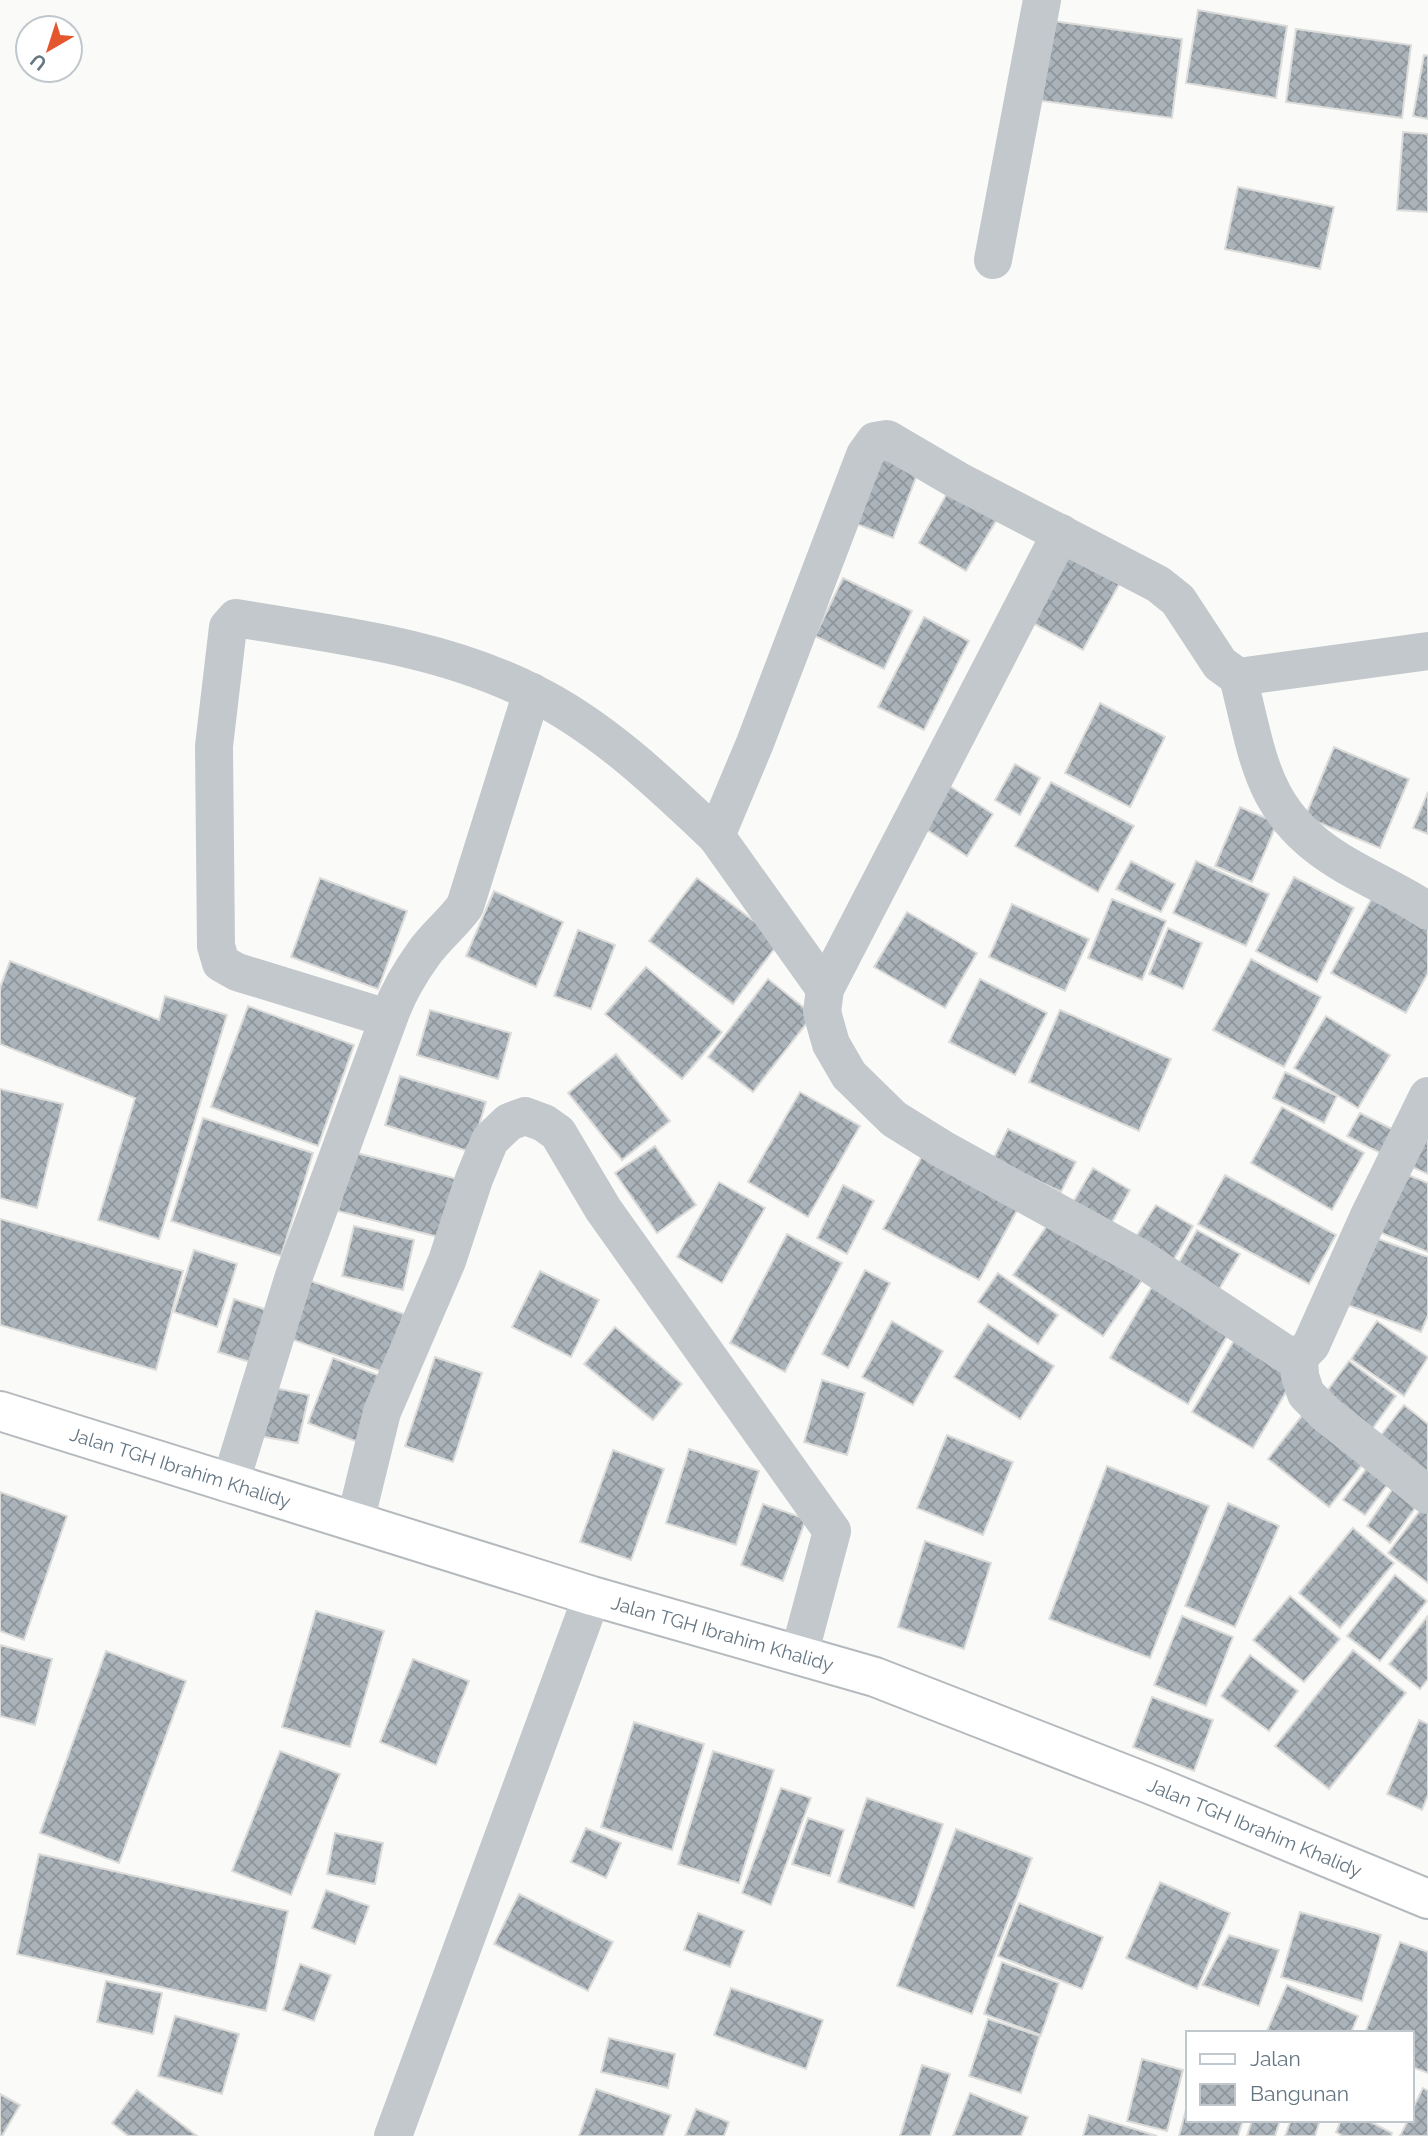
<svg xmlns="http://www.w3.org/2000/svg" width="1428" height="2136" font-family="Raleway,sans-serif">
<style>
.building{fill:url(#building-cross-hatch);stroke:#dcdcda;stroke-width:2}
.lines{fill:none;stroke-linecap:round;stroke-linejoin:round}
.major-casing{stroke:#b5babe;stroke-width:42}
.minor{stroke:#c3c8cc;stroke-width:38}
.major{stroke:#fff;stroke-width:38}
.labels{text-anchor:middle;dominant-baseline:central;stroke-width:7;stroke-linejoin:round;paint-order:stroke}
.street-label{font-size:19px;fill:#657683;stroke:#fff}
</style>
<defs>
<pattern id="building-cross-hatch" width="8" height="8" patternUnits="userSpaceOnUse" patternTransform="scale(1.75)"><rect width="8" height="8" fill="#aab3b9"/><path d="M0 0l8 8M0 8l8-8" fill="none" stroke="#8e969c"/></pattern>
</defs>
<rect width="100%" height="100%" fill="#fafaf8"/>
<g class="building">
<path d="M 1198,10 L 1287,26 L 1276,98 L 1186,83 Z"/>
<path d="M 1046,20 L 1182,39 L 1172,118 L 1035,100 Z"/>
<path d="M 1296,29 L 1411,45 L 1402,118 L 1286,102 Z"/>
<path d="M 1424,55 L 1428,56 L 1428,119 L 1413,116 Z"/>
<path d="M 1403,132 L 1428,134 L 1428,212 L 1397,210 Z"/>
<path d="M 1238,187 L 1334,207 L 1320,269 L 1225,249 Z"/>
<path d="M 879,457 L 918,472 L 893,538 L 854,523 Z"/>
<path d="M 950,488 L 999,516 L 966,571 L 919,543 Z"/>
<path d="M 1071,551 L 1122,579 L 1083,650 L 1031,622 Z"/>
<path d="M 843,578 L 912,611 L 884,669 L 815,636 Z"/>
<path d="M 924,617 L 969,641 L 924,730 L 878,707 Z"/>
<path d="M 1100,703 L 1165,737 L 1130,807 L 1065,773 Z"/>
<path d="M 1334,747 L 1409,779 L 1380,848 L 1305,817 Z"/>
<path d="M 1015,764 L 1040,778 L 1020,815 L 995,800 Z"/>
<path d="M 1051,782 L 1134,826 L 1098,892 L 1015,846 Z"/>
<path d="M 945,783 L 993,814 L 967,856 L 918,824 Z"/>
<path d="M 1428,792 L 1428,834 L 1413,828 Z"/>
<path d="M 1240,807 L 1277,823 L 1252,882 L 1215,866 Z"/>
<path d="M 1131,861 L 1175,884 L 1161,912 L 1116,889 Z"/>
<path d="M 1196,861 L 1269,894 L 1246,946 L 1173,913 Z"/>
<path d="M 1294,877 L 1354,908 L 1317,982 L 1256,951 Z"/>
<path d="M 320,878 L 407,911 L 378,989 L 291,957 Z"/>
<path d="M 697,878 L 780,941 L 733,1004 L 649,941 Z"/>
<path d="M 494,891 L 563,922 L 536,987 L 466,956 Z"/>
<path d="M 1373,896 L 1428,926 L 1428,973 L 1406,1013 L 1331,973 Z"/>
<path d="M 1112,899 L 1166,921 L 1142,980 L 1088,958 Z"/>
<path d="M 1012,904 L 1089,939 L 1065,991 L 989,957 Z"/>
<path d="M 907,912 L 977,953 L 945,1008 L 874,967 Z"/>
<path d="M 1168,928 L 1202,943 L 1183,989 L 1149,974 Z"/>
<path d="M 578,930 L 615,945 L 591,1009 L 554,996 Z"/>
<path d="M 1251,959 L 1321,997 L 1284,1067 L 1213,1030 Z"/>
<path d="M 10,961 L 159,1020 L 165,996 L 227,1015 L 159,1239 L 98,1220 L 135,1098 L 0,1044 L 0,988 Z"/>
<path d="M 646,967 L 722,1032 L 682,1079 L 605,1014 Z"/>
<path d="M 768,979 L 813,1015 L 753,1092 L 708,1057 Z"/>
<path d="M 980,979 L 1047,1013 L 1015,1075 L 949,1042 Z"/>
<path d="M 248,1006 L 354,1045 L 318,1146 L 211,1107 Z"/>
<path d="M 430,1010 L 511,1033 L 498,1079 L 417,1055 Z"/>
<path d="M 1060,1010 L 1171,1059 L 1139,1131 L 1029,1082 Z"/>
<path d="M 1326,1016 L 1390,1055 L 1358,1108 L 1294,1068 Z"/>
<path d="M 616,1054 L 670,1121 L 622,1160 L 568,1093 Z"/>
<path d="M 1285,1072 L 1337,1096 L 1324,1123 L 1273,1098 Z"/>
<path d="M 400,1076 L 486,1102 L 471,1152 L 385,1125 Z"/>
<path d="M 0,1089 L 63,1104 L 37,1208 L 0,1198 Z"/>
<path d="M 800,1092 L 860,1126 L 808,1217 L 748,1182 Z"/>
<path d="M 1282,1107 L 1364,1153 L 1332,1210 L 1251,1163 Z"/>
<path d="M 1360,1113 L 1400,1133 L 1388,1157 L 1347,1136 Z"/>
<path d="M 203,1118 L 313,1153 L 281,1256 L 171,1221 Z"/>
<path d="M 1428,1120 L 1428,1174 L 1407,1165 Z"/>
<path d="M 1008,1129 L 1076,1162 L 1061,1192 L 993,1159 Z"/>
<path d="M 655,1146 L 696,1205 L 657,1233 L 615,1173 Z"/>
<path d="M 353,1152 L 461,1180 L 446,1239 L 338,1211 Z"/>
<path d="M 924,1152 L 1020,1205 L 979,1280 L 883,1229 Z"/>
<path d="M 1093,1168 L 1130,1190 L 1110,1226 L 1072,1204 Z"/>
<path d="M 1403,1173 L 1428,1183 L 1428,1252 L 1379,1232 Z"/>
<path d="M 1225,1175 L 1336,1235 L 1309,1284 L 1198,1224 Z"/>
<path d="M 719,1182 L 765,1208 L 722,1283 L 677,1257 Z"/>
<path d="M 843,1185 L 874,1201 L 847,1254 L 817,1238 Z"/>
<path d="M 1156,1205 L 1193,1226 L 1170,1266 L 1132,1243 Z"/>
<path d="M 1055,1214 L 1145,1276 L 1103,1336 L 1013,1275 Z"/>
<path d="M 0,1219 L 183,1271 L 156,1370 L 0,1325 Z"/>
<path d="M 354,1226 L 414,1240 L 403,1290 L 342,1276 Z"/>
<path d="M 1197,1230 L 1240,1254 L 1215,1296 L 1173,1273 Z"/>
<path d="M 787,1234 L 842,1263 L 785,1372 L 730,1343 Z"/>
<path d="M 1367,1235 L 1428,1257 L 1428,1315 L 1421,1332 L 1342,1303 Z"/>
<path d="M 194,1250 L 237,1264 L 217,1327 L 174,1312 Z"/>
<path d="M 865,1270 L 890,1283 L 848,1368 L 822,1354 Z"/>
<path d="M 540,1271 L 599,1300 L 571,1357 L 512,1327 Z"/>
<path d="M 998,1273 L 1058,1315 L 1038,1344 L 978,1302 Z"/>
<path d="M 1157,1278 L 1234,1324 L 1188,1404 L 1110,1358 Z"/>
<path d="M 308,1280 L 404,1314 L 383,1372 L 288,1338 Z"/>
<path d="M 234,1299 L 270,1311 L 253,1363 L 218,1352 Z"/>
<path d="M 892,1321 L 943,1351 L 913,1405 L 862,1377 Z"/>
<path d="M 1377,1321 L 1428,1357 L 1404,1396 L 1351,1359 Z"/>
<path d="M 988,1324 L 1054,1366 L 1020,1419 L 954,1377 Z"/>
<path d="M 615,1327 L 682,1384 L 653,1420 L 584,1364 Z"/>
<path d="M 1235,1339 L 1296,1375 L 1253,1448 L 1192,1412 Z"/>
<path d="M 435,1357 L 482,1373 L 453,1462 L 405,1446 Z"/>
<path d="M 333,1358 L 388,1379 L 363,1444 L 308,1423 Z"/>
<path d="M 1349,1361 L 1396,1396 L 1367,1436 L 1319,1402 Z"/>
<path d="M 822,1380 L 865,1393 L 847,1455 L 804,1442 Z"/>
<path d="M 270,1387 L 309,1395 L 298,1443 L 259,1436 Z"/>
<path d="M 1404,1405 L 1428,1424 L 1428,1483 L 1375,1443 Z"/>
<path d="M 1308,1408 L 1369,1456 L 1329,1507 L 1268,1459 Z"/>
<path d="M 947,1435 L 1013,1462 L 983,1535 L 917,1508 Z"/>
<path d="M 689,1449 L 759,1471 L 736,1545 L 666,1523 Z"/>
<path d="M 613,1450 L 664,1469 L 631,1560 L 580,1542 Z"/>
<path d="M 1372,1461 L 1393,1477 L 1365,1515 L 1343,1500 Z"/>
<path d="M 1107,1466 L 1209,1506 L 1150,1658 L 1049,1619 Z"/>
<path d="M 1399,1480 L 1423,1497 L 1390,1543 L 1367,1526 Z"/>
<path d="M 0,1492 L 67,1516 L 24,1640 L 0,1631 Z"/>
<path d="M 1228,1503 L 1279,1526 L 1235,1627 L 1185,1606 Z"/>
<path d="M 763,1504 L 806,1519 L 783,1581 L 741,1565 Z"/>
<path d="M 1425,1504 L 1428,1506 L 1428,1583 L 1388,1553 Z"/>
<path d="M 1353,1528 L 1394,1563 L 1340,1628 L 1299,1593 Z"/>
<path d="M 925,1541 L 991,1563 L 964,1649 L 898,1627 Z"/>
<path d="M 1395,1575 L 1427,1601 L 1380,1661 L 1347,1636 Z"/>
<path d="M 1290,1596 L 1340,1639 L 1304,1682 L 1253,1640 Z"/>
<path d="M 316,1611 L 384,1631 L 350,1747 L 282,1727 Z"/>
<path d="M 1182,1616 L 1233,1637 L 1206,1706 L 1154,1685 Z"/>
<path d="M 1427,1617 L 1428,1679 L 1420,1689 L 1389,1664 Z"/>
<path d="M 0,1645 L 52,1659 L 35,1725 L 0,1716 Z"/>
<path d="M 1353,1650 L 1406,1693 L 1329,1789 L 1275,1746 Z"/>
<path d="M 106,1651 L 186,1681 L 119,1863 L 40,1833 Z"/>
<path d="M 1250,1655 L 1298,1691 L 1269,1731 L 1221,1696 Z"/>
<path d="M 413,1659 L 469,1681 L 436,1765 L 380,1742 Z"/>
<path d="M 1152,1697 L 1213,1720 L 1194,1771 L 1133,1747 Z"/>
<path d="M 1419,1720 L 1428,1724 L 1428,1795 L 1422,1810 L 1387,1794 Z"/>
<path d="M 634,1722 L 704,1744 L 672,1850 L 601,1827 Z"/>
<path d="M 280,1751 L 340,1774 L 291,1895 L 232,1871 Z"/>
<path d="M 713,1751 L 774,1770 L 739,1883 L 678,1864 Z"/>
<path d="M 781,1788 L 811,1798 L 771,1905 L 742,1893 Z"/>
<path d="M 867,1798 L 943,1824 L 914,1908 L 838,1882 Z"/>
<path d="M 808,1818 L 844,1830 L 830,1876 L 792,1864 Z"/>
<path d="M 586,1828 L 621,1843 L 606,1878 L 571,1862 Z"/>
<path d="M 956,1829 L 1032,1858 L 972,2014 L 897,1986 Z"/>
<path d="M 335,1833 L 383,1843 L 375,1884 L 327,1874 Z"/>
<path d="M 39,1854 L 288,1911 L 266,2011 L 17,1954 Z"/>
<path d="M 1160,1882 L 1230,1913 L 1197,1989 L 1126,1958 Z"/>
<path d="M 326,1890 L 369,1906 L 355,1944 L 312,1928 Z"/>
<path d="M 519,1894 L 613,1942 L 588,1991 L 494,1944 Z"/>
<path d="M 1019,1903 L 1103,1937 L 1082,1989 L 998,1956 Z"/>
<path d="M 1300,1912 L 1381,1935 L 1362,2001 L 1281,1977 Z"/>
<path d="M 698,1913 L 744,1931 L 730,1967 L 684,1950 Z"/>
<path d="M 1229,1935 L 1279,1950 L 1259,2006 L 1202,1985 Z"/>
<path d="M 1400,1942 L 1428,1952 L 1428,2073 L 1412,2067 L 1412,2033 L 1365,2033 Z"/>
<path d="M 1002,1962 L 1059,1983 L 1041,2035 L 984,2014 Z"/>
<path d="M 300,1964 L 331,1975 L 314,2021 L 283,2010 Z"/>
<path d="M 106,1981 L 162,1993 L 153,2034 L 97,2022 Z"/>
<path d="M 1287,1985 L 1358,2016 L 1351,2033 L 1266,2033 Z"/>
<path d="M 731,1988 L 823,2020 L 806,2069 L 714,2035 Z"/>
<path d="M 175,2016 L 239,2034 L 222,2094 L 158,2076 Z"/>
<path d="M 988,2019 L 1040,2036 L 1021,2093 L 969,2076 Z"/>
<path d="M 609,2038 L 675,2054 L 668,2088 L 601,2072 Z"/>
<path d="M 1142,2059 L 1183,2070 L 1167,2131 L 1127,2121 Z"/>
<path d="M 922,2065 L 950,2074 L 930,2136 L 900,2136 Z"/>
<path d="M 1423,2088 L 1428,2091 L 1428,2136 L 1400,2136 L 1408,2120 L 1412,2120 L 1412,2110 Z"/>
<path d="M 596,2089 L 671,2115 L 663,2136 L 579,2136 Z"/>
<path d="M 137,2090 L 197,2136 L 128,2136 L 112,2123 Z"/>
<path d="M 970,2093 L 1028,2117 L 1021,2136 L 953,2136 Z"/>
<path d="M 0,2094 L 20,2105 L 2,2136 L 0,2136 Z"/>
<path d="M 1188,2102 L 1188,2120 L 1243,2120 L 1238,2136 L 1179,2136 Z"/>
<path d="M 696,2109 L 729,2122 L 724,2136 L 685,2136 Z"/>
<path d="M 1089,2115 L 1157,2136 L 1083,2136 Z"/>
<path d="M 1252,2120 L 1280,2120 L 1275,2136 L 1247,2136 Z"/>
<path d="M 1291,2120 L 1320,2120 L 1315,2136 L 1285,2136 Z"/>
<path d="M 1341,2120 L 1367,2120 L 1392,2133 L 1391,2136 L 1343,2136 L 1336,2132 Z"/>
</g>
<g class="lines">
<defs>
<g id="major">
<path id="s1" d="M 0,1411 L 592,1596 L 875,1677 L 1152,1785 L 1428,1899"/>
</g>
</defs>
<use href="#major" class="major-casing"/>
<g class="minor">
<path d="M 993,260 L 1042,0"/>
<path d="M 1061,533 L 825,989 L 822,1012 L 831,1044 L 849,1075 L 894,1119 L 944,1150 L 1140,1258 L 1289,1356 L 1299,1357 L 1311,1345 L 1368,1218 L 1428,1096"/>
<path d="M 1238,677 C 1259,759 1261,813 1339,861 C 1368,879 1400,892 1428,911"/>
<path d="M 825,989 L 716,836 L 755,743 L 865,455 L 875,441 L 887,439 L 957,480 L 1158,584 L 1178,600 L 1220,664 L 1238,677 L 1428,651"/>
<path d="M 380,1016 L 237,972 L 221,963 L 216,946 L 214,746 L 228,627 L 236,618 C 336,635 441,646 533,693 C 602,727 661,784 716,836"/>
<path d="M 1299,1357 L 1300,1376 L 1306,1394 L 1326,1414 L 1428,1495"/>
<path d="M 230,1484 L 294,1276 L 391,1012 C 399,991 411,971 424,953 C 436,936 453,923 465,906 L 532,692"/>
<path d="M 355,1522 L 382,1412 L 447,1261 L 474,1179 L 490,1140 L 509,1122 L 525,1116 L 544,1123 L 558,1133 L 603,1209 L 832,1531 L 799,1655"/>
<path d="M 393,2136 L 592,1596"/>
</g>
<use href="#major" class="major"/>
</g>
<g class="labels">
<g class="street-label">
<text stroke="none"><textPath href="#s1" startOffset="189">Jalan TGH Ibrahim Khalidy</textPath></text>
<text stroke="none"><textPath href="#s1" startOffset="756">Jalan TGH Ibrahim Khalidy</textPath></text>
<text stroke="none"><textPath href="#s1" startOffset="1323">Jalan TGH Ibrahim Khalidy</textPath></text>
</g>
</g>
<rect x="1186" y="2031" width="228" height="91" fill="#ffffff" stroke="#c1c8cd" stroke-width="2"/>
<rect x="1200" y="2054" width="35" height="10" fill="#ffffff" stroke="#c1c8cd" stroke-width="2"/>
<text x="1250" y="2066" font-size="21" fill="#657683">Jalan</text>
<rect x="1200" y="2084" width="35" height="21" fill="url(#building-cross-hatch)" stroke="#c1c8cd" stroke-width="2"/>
<text x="1250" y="2101" font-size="21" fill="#657683">Bangunan</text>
<g transform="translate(49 49) rotate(219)"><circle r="33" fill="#ffffff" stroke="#c1c8cd" stroke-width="2"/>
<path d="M0-5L12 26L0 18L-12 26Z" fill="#e4572e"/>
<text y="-10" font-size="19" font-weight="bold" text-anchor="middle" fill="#657683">U</text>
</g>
</svg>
